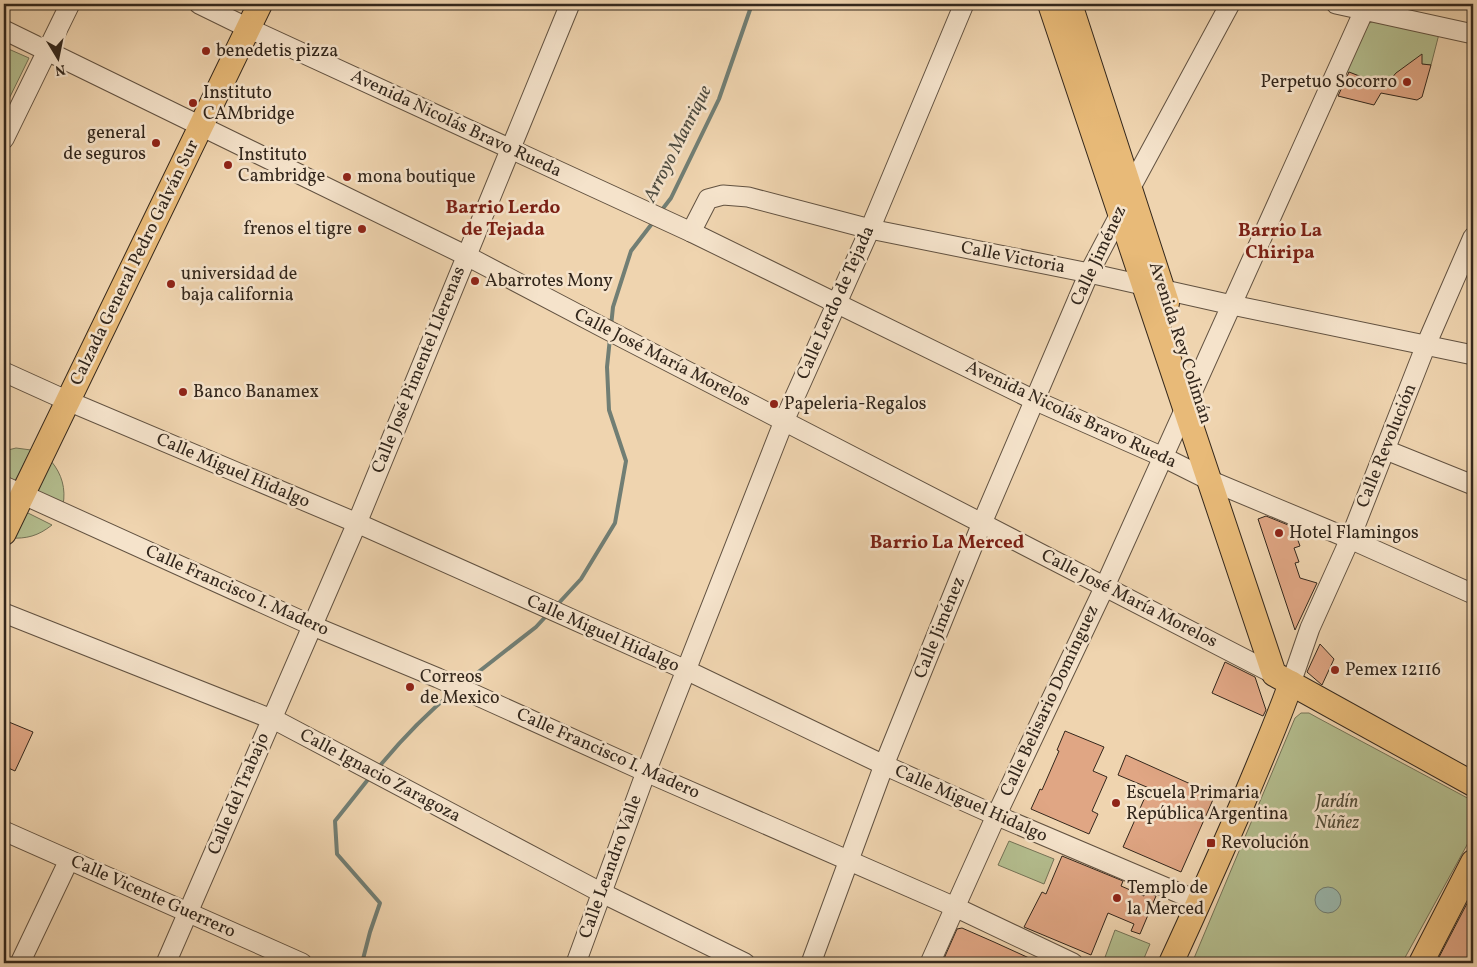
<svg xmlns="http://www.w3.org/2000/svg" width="1477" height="967" font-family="Vollkorn,serif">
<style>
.green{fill:#b4be8f;stroke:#747256}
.water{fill:#9ab8ae;stroke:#717e74}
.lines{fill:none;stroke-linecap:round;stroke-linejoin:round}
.stream{stroke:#717e74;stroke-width:4}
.building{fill:#e0a684;stroke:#33271c}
.minor-casing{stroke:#625241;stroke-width:21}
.major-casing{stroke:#33271c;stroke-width:26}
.minor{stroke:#f5e3cb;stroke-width:19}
.major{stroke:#e8ba78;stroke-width:24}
.poi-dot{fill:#8f2418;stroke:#f5e3cb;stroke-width:2}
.labels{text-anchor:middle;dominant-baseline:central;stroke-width:5;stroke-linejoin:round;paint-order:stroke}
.poi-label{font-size:18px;fill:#33271c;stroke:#f5e3cb;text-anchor:start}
.street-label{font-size:18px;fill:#33271c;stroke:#f5e3cb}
.park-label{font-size:18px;font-style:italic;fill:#534d39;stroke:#f5e3cb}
.water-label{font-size:19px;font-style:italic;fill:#4d4b40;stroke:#f5e3cb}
.neighbourhood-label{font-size:19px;font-weight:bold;fill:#7a1f14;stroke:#f5e3cb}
</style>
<rect width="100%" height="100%" fill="#efd4af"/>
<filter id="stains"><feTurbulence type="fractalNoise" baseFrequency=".004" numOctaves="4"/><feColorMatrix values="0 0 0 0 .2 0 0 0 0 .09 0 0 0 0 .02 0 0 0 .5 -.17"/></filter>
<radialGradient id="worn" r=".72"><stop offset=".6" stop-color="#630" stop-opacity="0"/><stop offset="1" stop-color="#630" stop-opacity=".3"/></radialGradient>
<g class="green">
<path d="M 1374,21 L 1439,34 L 1431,65 C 1411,62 1396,69 1385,86 L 1345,71 L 1365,25 Z"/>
<path d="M 4,47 L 29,58 L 4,109 Z"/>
<path d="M 16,448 L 31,450 L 14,483 L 4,479 L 4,451 Z"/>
<path d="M 51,461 C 62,474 66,489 63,505 L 35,493 Z"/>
<path d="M 24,511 L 52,525 C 38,536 27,539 9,538 Z"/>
<path d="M 1301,713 L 1309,713 L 1318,718 L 1473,801 L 1473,834 L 1402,963 L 1192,963 L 1295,718 Z"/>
<path d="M 1009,841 L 1054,859 L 1044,884 L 998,865 Z"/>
<path d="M 1115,930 L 1150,944 L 1142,963 L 1110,963 L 1104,960 Z"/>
</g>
<circle class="water" cx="1328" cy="900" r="13"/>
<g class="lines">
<g class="stream">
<path d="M 661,211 L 671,198 L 719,99 L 752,4"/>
<path d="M 611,326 L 613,307 L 631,251 L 654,221"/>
<path d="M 557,605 L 581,579 L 615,523 L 626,461 L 609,410 L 607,367 L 610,338"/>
<path d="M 463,684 L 536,627 L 548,614"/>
<path d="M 378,768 C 401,740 426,714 454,691"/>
<path d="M 362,963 L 370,932 L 380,903 L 337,854 L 335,821 L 370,777"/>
</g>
</g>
<g class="building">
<path d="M 1422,54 L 1422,64 L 1431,65 L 1422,97 L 1417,100 L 1381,93 L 1374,105 L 1338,96 L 1349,72 L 1385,86 L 1396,73 Z"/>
<path d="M 1266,516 L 1293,527 L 1300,546 L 1294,548 L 1299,562 L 1295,563 L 1300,578 L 1317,583 L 1295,630 L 1258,519 Z"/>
<path d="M 1320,644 L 1334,659 L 1322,685 L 1307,672 Z"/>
<path d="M 1225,662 L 1255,677 L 1266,710 L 1263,716 L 1212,693 Z"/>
<path d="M 4,720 L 33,732 L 15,771 L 4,766 Z"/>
<path d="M 1065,731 L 1104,747 L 1093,771 L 1107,777 L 1092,811 L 1098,814 L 1089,834 L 1031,809 L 1040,789 L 1042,790 L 1059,751 L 1057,750 Z"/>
<path d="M 1126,755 L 1215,795 L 1181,872 L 1123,847 L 1149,788 L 1118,775 Z"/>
<path d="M 1062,856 L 1123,881 L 1121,886 L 1144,896 L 1146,891 L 1156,896 L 1140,934 L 1131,931 L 1134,924 L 1108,913 L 1091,955 L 1024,927 L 1042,892 L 1046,894 Z"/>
<path d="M 1473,892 L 1473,963 L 1436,963 Z"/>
<path d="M 962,928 L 994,942 L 1040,963 L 942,963 L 957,929 Z"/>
</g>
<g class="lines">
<defs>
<g id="minor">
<path d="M 199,4 L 248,28 L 691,232 L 1034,400 L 1163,457 L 1209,480 L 1350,539 L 1473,594"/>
<path d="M 1336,4 L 1473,34"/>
<path d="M 4,30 L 465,255 L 623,338 L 1274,674"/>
<path d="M 4,139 L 70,4"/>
<path d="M 691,232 L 708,199 L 723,195 L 748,197 L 870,229 L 1089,273 L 1232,305 L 1473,355"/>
<path d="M 4,372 L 68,401 L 357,523 L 686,670 L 884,765 L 986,811 L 1200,902"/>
<path d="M 1386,450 L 1473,485"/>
<path d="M 4,486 L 313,626 L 438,678 L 646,772 L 955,907 L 1073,963"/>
<path d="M 4,613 L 279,722 L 602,893 L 745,963"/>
<path d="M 1291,683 L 1310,628 L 1350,539 L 1426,345 L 1473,237"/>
<path d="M 4,831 L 302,963"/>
<path d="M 20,963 L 69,860"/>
<path d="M 166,963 L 357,523 L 570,4"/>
<path d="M 576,963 L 646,772 L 784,421 L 870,229 L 964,4"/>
<path d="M 811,963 L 884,765 L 982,523 L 1089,273 L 1120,214 L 1130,189 L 1230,4"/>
<path d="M 930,963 L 996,816 L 1105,586 L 1367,4"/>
</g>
<g id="major">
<path d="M 1050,4 L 1274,674 L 1473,784"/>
<path d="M 1070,4 L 1167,303"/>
<path d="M 4,533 L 260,4"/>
<path d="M 1171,963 C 1196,909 1220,855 1244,800 C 1260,761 1277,723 1291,683"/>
<path d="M 1421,963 L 1473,862"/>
</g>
</defs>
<use href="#minor" class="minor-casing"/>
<use href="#major" class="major-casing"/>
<use href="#minor" class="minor"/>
<use href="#major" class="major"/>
</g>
<g class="poi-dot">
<circle cx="206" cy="51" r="5"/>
<circle cx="1407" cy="82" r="5"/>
<circle cx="193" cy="103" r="5"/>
<circle cx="156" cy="143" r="5"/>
<circle cx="228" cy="165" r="5"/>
<circle cx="347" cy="177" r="5"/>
<circle cx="362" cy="229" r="5"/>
<circle cx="475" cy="281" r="5"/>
<circle cx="171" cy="284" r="5"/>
<circle cx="183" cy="392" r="5"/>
<circle cx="774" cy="404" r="5"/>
<circle cx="1279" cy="533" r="5"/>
<circle cx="1335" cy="670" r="5"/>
<circle cx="410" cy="687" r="5"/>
<circle cx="1116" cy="803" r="5"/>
<rect x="1206" y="838" width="10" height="10" rx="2.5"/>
<circle cx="1117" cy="898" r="5"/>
</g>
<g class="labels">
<g class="poi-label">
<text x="216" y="51">benedetis pizza</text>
<text x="1397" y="82" text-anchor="end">Perpetuo Socorro</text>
<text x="203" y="93">Instituto<tspan x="203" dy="21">CAMbridge</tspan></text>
<text x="146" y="133" text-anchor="end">general<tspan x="146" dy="21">de seguros</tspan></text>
<text x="238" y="155">Instituto<tspan x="238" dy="21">Cambridge</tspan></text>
<text x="357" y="177">mona boutique</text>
<text x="352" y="229" text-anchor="end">frenos el tigre</text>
<text x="181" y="274">universidad de<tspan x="181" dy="21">baja california</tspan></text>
<text x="485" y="281">Abarrotes Mony</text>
<text x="193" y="392">Banco Banamex</text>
<text x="784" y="404">Papeleria-Regalos</text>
<text x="1289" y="533">Hotel Flamingos</text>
<text x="1345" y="670">Pemex 12116</text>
<text x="420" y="677">Correos<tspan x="420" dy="21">de Mexico</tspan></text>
<text x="1126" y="793">Escuela Primaria<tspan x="1126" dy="21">República Argentina</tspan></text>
<text x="1221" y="843">Revolución</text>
<text x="1127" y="888">Templo de<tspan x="1127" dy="21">la Merced</tspan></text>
</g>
<g class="street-label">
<text transform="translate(456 124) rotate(25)">Avenida Nicolás Bravo Rueda</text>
<text transform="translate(1099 256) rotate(-65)">Calle Jiménez</text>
<text transform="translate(1013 258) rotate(11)">Calle Victoria</text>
<text transform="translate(135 263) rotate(-64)">Calzada General Pedro Galván Sur</text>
<text transform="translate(836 303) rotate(-66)">Calle Lerdo de Tejada</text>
<text transform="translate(1180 343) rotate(72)">Avenida Rey Colimán</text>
<text transform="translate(662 358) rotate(27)">Calle José María Morelos</text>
<text transform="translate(419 370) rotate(-68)">Calle José Pimentel Llerenas</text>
<text transform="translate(1071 415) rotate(25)">Avenida Nicolás Bravo Rueda</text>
<text transform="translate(1387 446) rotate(-68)">Calle Revolución</text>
<text transform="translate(233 471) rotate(23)">Calle Miguel Hidalgo</text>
<text transform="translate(237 591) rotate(24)">Calle Francisco I. Madero</text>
<text transform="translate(1129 599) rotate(27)">Calle José María Morelos</text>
<text transform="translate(940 628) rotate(-68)">Calle Jiménez</text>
<text transform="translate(603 634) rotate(24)">Calle Miguel Hidalgo</text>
<text transform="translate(1050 701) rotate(-65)">Calle Belisario Domínguez</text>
<text transform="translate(608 754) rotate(24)">Calle Francisco I. Madero</text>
<text transform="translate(380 776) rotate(28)">Calle Ignacio Zaragoza</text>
<text transform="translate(239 794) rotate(-67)">Calle del Trabajo</text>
<text transform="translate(971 804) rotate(24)">Calle Miguel Hidalgo</text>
<text transform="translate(611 867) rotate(-70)">Calle Leandro Valle</text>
<text transform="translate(153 897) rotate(24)">Calle Vicente Guerrero</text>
</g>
<g class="park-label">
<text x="1337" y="802">Jardín<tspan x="1337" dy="21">Núñez</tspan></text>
</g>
<g class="water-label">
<text transform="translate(678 144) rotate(-63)">Arroyo Manrique</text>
</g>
<g class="neighbourhood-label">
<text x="503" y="208">Barrio Lerdo<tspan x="503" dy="22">de Tejada</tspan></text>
<text x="1280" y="231">Barrio La<tspan x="1280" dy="22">Chiripa</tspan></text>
<text x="947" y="543">Barrio La Merced</text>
</g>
</g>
<rect width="1477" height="967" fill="none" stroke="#efd4af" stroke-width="20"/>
<rect x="5" y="5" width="1467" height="957" fill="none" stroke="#33271c" stroke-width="2.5"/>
<rect x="10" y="10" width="1457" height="947" fill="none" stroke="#33271c"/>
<g transform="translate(58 58) rotate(170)" stroke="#f5e3cb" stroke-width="4" paint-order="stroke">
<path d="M0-4L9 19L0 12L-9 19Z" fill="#33271c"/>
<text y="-8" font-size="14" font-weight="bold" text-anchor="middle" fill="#33271c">N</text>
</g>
<rect width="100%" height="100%" filter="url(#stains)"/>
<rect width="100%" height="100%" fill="url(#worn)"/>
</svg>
